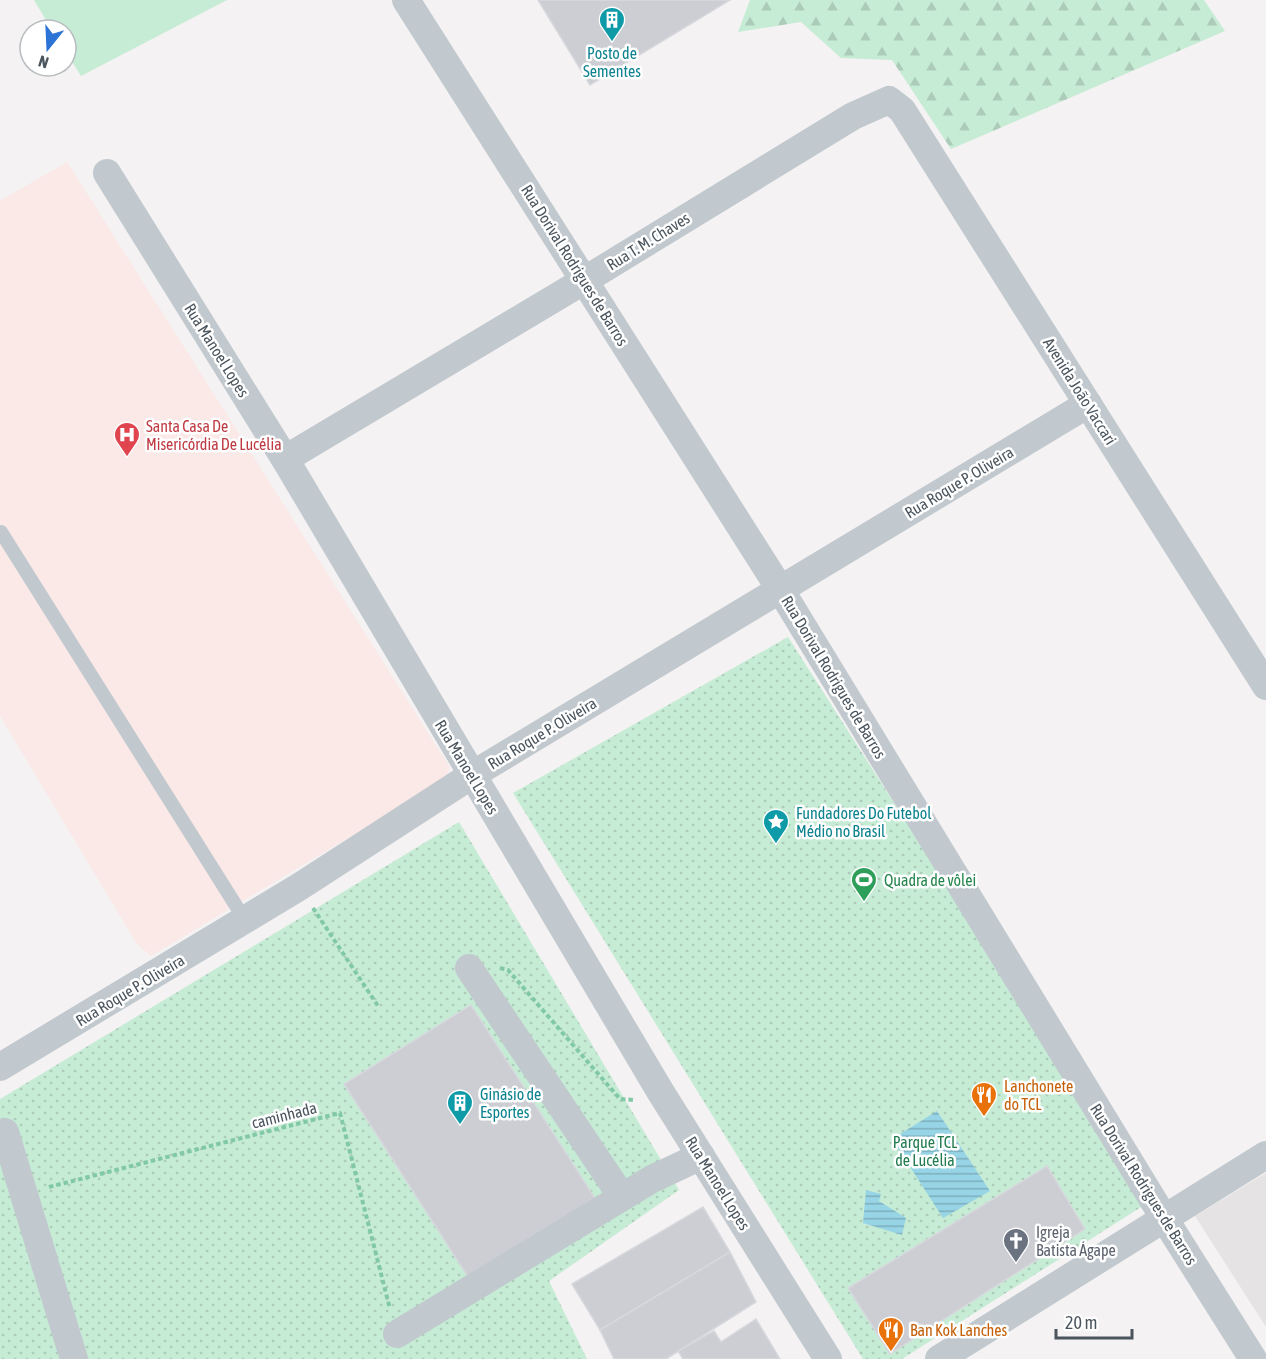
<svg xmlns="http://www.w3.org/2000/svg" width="1266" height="1359" font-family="'Asap Condensed',sans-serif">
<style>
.education{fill:#e5e3e3}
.medical{fill:#fae9e7}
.green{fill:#c6ecd5}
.forest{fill:url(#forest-firs)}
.park{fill:url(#park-dots)}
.water{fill:url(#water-rules)}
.building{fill:#cdced4;stroke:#d7d8dd;stroke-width:1.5}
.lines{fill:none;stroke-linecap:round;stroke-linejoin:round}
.path{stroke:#81c8a6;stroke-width:4;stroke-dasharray:4.5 3;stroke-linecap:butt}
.lane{stroke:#c1c9cf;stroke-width:14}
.street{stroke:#c1c9cf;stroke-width:28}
.labels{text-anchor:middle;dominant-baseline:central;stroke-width:5;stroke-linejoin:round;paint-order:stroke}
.culture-label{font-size:16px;fill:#0d838f;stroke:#fff;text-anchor:start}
.street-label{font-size:16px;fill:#4b555e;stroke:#fff}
.health-label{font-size:16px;fill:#be3a42;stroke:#fff;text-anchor:start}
.leisure-label{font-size:16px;fill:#27864d;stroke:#fff;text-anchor:start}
.food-label{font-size:16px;fill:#c56008;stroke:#fff;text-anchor:start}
.park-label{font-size:16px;fill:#217b4f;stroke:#fff}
.worship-label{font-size:16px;fill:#5b616d;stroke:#fff;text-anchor:start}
</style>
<defs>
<pattern id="forest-firs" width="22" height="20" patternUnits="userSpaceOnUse" patternTransform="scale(1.5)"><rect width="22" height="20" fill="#c6ecd5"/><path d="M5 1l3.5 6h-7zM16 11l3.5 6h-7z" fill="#acccb9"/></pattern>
<pattern id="park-dots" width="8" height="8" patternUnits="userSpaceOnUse" patternTransform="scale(1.5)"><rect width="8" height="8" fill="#c6ecd5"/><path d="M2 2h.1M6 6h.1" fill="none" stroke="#acccb9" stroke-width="1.8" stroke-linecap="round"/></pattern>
<pattern id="water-rules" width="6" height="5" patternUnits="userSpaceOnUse" patternTransform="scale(1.5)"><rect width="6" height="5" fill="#97d4e5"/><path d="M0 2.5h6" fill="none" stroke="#7dafbd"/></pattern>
</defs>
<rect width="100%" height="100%" fill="#f4f2f2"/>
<path class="education" d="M 1266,1173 L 1266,1327 L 1195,1216 Z"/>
<path class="medical" d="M 67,162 L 449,766 L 448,778 L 151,956 L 137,944 L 0,716 L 0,201 Z"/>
<path class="green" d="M 34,0 L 227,0 L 81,76 L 66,52 L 66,30 L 52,30 Z"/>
<path class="forest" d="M 750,0 L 1204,0 L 1225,31 L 951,149 L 892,60 L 841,58 L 801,22 L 738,32 Z"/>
<g class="park">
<path d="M 788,637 L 1149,1202 L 902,1359 L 863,1359 L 513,793 Z"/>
<path d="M 459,822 L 679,1190 L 549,1281 L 587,1359 L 0,1359 L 0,1099 Z"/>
</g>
<g class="water">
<path d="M 937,1111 L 990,1191 L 943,1218 L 892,1139 Z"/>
<path d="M 866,1190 L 881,1194 L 879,1201 L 906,1218 L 902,1235 L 863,1223 Z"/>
</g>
<g class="building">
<path d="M 538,0 L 730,0 L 590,85 Z"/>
<path d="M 471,1005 L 598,1203 L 472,1283 L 344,1084 Z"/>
<path d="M 1047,1166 L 1085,1229 L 890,1354 L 848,1288 Z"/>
<path d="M 703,1207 L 730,1252 L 600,1330 L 572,1284 Z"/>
<path d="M 730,1252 L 756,1302 L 666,1359 L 614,1359 L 600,1330 Z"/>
<path d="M 756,1319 L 780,1359 L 683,1359 L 678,1351 L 714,1331 L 721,1342 Z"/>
</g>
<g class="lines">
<g class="path">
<path d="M 313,908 L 378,1006"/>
<path d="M 500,968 L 508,970 L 620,1099 L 634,1100"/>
<path d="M 49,1187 L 340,1113 L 390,1309"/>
</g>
<path class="lane" d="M 1,532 L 245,920"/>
<g class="street">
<path d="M 406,0 L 780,589 L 1164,1218 L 1253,1359"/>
<path d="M 107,173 L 285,459 L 660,1091 L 828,1359"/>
<path d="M 285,459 L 585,280 L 853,116 L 889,100 L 902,110 L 1266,686"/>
<path d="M 469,968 L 622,1197"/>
<path d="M 0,1067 L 299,887 L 472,775 L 1088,404"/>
<path d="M 5,1132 L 74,1359"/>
<path d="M 397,1334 L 652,1179 L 701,1156"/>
<path d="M 939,1359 L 1266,1155"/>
</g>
</g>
<defs>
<symbol id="building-pin" viewBox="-11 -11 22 30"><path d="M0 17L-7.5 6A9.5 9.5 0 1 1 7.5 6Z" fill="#0f9aa8" stroke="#fff"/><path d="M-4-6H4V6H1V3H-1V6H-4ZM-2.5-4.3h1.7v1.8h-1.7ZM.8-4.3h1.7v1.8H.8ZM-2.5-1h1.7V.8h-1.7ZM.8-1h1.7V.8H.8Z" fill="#fff"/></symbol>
<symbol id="hospital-pin" viewBox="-11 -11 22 30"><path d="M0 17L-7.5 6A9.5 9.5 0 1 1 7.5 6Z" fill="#e0444e" stroke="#fff"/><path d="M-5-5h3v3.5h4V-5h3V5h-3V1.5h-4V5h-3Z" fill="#fff"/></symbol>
<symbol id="sight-pin" viewBox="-11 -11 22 30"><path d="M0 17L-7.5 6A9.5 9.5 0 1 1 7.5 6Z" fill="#0f9aa8" stroke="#fff"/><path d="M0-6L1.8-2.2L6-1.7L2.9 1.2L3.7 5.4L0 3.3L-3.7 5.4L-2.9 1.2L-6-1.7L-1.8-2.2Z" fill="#fff"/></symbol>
<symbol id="stadium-pin" viewBox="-11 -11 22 30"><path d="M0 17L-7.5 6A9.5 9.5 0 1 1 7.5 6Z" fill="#2e9e5b" stroke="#fff"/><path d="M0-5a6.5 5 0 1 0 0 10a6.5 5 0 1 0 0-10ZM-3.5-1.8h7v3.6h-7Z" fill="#fff"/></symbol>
<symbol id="restaurant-pin" viewBox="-11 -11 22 30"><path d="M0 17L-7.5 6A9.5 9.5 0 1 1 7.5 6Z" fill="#e8710a" stroke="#fff"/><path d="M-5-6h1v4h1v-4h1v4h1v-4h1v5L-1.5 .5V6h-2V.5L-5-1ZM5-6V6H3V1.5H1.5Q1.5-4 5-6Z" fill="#fff"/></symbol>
<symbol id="church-pin" viewBox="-11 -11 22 30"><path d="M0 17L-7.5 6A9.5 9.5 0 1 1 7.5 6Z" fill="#6b7280" stroke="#fff"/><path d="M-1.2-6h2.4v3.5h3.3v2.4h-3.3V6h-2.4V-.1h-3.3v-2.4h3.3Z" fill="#fff"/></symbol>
</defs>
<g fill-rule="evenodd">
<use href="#building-pin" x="597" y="5" width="30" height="40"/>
<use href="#hospital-pin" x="112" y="420" width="30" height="40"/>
<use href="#sight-pin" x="761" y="807" width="30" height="40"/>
<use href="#stadium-pin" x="849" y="865" width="30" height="40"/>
<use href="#restaurant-pin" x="969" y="1080" width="30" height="40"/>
<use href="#building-pin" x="445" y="1088" width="30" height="40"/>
<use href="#church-pin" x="1001" y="1226" width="30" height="40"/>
<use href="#restaurant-pin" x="876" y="1315" width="30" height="40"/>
</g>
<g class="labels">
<g class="culture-label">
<text x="612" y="53" text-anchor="middle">Posto de<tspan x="612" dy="18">Sementes</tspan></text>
<text x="796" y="813">Fundadores Do Futebol<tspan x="796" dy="18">Médio no Brasil</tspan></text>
<text x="480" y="1094">Ginásio de<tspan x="480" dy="18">Esportes</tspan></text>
</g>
<g class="street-label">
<text transform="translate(648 241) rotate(-32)">Rua T. M. Chaves</text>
<text transform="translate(575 265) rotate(58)">Rua Dorival Rodrigues de Barros</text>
<text transform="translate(217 350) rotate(58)">Rua Manoel Lopes</text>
<text transform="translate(1080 391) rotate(58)">Avenida João Vaccari</text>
<text transform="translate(959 482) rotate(-31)">Rua Roque P. Oliveira</text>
<text transform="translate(834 677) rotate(59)">Rua Dorival Rodrigues de Barros</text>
<text transform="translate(542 733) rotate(-31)">Rua Roque P. Oliveira</text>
<text transform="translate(467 767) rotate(59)">Rua Manoel Lopes</text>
<text transform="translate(130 990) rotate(-31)">Rua Roque P. Oliveira</text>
<text transform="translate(284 1115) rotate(-14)">caminhada</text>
<text transform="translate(718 1183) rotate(58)">Rua Manoel Lopes</text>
<text transform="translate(1144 1184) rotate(58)">Rua Dorival Rodrigues de Barros</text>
</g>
<g class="health-label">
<text x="146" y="426">Santa Casa De<tspan x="146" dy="18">Misericórdia De Lucélia</tspan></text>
</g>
<g class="leisure-label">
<text x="884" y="880">Quadra de vôlei</text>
</g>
<g class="food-label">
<text x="1004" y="1086">Lanchonete<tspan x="1004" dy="18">do TCL</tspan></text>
<text x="910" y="1330">Ban Kok Lanches</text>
</g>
<g class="park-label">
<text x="925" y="1142">Parque TCL<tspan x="925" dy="18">de Lucélia</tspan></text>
</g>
<g class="worship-label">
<text x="1036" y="1232">Igreja<tspan x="1036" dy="18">Batista Ágape</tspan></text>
</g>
</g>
<g transform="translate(48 48) rotate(198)"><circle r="28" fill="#ffffff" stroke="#b7bbbf" stroke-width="1.5"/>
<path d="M0-4.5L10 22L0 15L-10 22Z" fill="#2b73d5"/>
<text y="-9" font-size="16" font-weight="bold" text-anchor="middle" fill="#4b555e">N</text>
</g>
<path d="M1056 1329v9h76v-9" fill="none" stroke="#4b555e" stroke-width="3"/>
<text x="1065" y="1329" font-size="18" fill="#4b555e" stroke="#ffffff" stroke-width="4.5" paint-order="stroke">20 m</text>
</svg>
